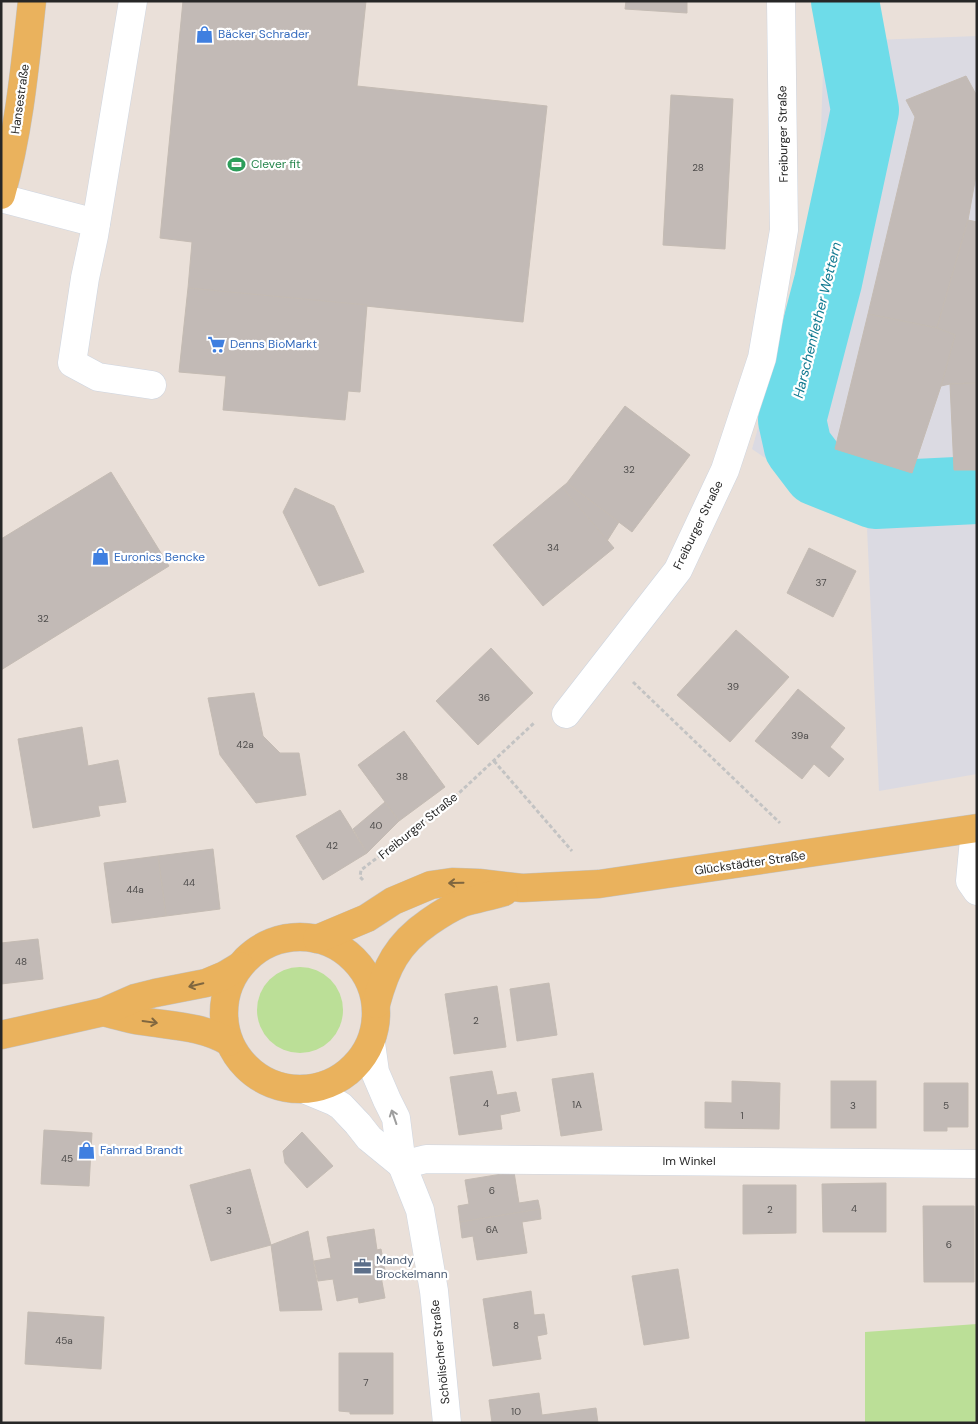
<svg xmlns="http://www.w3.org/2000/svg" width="978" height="1424" font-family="'DM Sans',sans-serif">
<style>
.industrial{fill:#dbdae2}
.green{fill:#bbdf97}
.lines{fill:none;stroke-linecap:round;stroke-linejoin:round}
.river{stroke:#6edce9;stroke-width:68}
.building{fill:#c2bab6;stroke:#c4bbb3}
.minor-casing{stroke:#ced5e0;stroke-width:29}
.major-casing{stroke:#c3c3c3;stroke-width:29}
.path{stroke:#c3c3c3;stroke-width:3;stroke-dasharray:4 2.5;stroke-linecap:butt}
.minor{stroke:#fff;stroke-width:28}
.major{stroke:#eab25d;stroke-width:28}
.oneway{stroke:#7f663f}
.oneway2{stroke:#9e9e9e}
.labels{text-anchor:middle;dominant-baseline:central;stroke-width:4.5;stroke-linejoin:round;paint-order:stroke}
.number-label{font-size:10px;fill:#4e4c4b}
.shop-label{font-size:12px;fill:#366cbe;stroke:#fff;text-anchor:start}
.street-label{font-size:12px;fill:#272727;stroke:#fff}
.leisure-label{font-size:12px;fill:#27864d;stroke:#fff;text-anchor:start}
.service-label{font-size:12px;fill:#4e5e75;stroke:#fff;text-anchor:start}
.water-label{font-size:14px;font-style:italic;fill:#127a91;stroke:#fff}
</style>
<rect width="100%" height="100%" fill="#eae0d9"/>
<path class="industrial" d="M 977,36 L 977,774 L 879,791 L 867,528 L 752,449 L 818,218 L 824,42 Z"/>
<g class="green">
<circle cx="300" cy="1010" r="43"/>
<path d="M 977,1324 L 977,1423 L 865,1423 L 865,1332 Z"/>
</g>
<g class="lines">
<path class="river" d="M 845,1 L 865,110 L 828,282 L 792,420 L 798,447 L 817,472 L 875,495 L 977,490"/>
</g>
<g class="building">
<path d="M 183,1 L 366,1 L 357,86 L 547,106 L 523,322 L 188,288 L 192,242 L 160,238 Z"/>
<path d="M 626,1 L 687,1 L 687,13 L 625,9 Z"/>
<path d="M 966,76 L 977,96 L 977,170 L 968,220 L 937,328 L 868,314 L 915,117 L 906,100 Z"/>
<path d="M 671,95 L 733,99 L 725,249 L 663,245 Z"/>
<path d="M 968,220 L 977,222 L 977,383 L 950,384 L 941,386 L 955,335 L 937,328 Z"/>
<path d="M 188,288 L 367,305 L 360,392 L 348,391 L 345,420 L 223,410 L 226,376 L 179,372 Z"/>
<path d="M 868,314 L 937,328 L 955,335 L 941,386 L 912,473 L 835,449 Z"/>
<path d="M 977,383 L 977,470 L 954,470 L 950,384 Z"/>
<path d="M 625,406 L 690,455 L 632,532 L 567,483 Z"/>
<path d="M 111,472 L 169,566 L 1,670 L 1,539 Z"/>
<path d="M 567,483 L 619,522 L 607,541 L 562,487 Z"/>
<path d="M 562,487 L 614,548 L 543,606 L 493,545 Z"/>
<path d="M 295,488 L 334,506 L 364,572 L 319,586 L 283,512 Z"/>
<path d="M 809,548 L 856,571 L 833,617 L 787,593 Z"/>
<path d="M 736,630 L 789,677 L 730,742 L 677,695 Z"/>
<path d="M 491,648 L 533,693 L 478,745 L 436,701 Z"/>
<path d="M 798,689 L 845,728 L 830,747 L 844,759 L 829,777 L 814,764 L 802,779 L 755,741 Z"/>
<path d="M 254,693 L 263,736 L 280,753 L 299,753 L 306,795 L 256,803 L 220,755 L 208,698 Z"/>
<path d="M 82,727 L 88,766 L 118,760 L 126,802 L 98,806 L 100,816 L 33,828 L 18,739 Z"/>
<path d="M 404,731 L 445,787 L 399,821 L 358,765 Z"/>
<path d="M 385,802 L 399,821 L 367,853 L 353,829 Z"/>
<path d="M 340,810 L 367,853 L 323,880 L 296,836 Z"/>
<path d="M 213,849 L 220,909 L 166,916 L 158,856 Z"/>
<path d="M 158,856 L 166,916 L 112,923 L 104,863 Z"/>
<path d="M 38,939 L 43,979 L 1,984 L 1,943 Z"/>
<path d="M 549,983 L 557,1035 L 517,1041 L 510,989 Z"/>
<path d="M 497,986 L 506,1047 L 454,1054 L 445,994 Z"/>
<path d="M 492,1071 L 497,1095 L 516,1092 L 520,1111 L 500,1115 L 502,1129 L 459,1135 L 450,1077 Z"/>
<path d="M 593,1073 L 602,1130 L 561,1136 L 552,1079 Z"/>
<path d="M 732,1081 L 780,1083 L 779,1129 L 705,1128 L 705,1102 L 732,1103 Z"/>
<rect x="831" y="1081" width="45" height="47"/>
<path d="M 924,1083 L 968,1083 L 968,1127 L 947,1127 L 947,1131 L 924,1131 Z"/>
<path d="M 44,1130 L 92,1133 L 89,1186 L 41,1184 Z"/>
<path d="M 302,1132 L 333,1166 L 307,1188 L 285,1163 L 283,1151 Z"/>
<path d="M 250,1169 L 271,1245 L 211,1261 L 190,1185 Z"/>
<path d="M 514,1172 L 519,1203 L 538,1200 L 540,1209 L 460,1222 L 458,1206 L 469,1204 L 465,1180 Z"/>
<path d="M 886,1183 L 886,1232 L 823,1232 L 822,1184 Z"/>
<path d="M 743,1185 L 796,1185 L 796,1233 L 743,1234 Z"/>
<path d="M 923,1206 L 974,1206 L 974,1282 L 924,1282 Z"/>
<path d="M 540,1209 L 541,1219 L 522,1222 L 527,1253 L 477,1260 L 473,1236 L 462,1238 L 460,1222 Z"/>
<path d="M 374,1229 L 377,1250 L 381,1249 L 385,1270 L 380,1271 L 385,1298 L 359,1303 L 358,1297 L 337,1301 L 333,1279 L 318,1281 L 314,1261 L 331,1258 L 327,1237 Z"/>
<path d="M 308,1231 L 322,1310 L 280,1311 L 271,1245 Z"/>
<path d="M 678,1269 L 689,1338 L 644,1345 L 632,1276 Z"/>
<path d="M 531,1291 L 534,1315 L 544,1314 L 547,1334 L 537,1336 L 541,1359 L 493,1366 L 483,1299 Z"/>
<path d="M 28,1312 L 104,1317 L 101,1369 L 25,1364 Z"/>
<path d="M 339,1353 L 393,1353 L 393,1414 L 350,1414 L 350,1412 L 339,1411 Z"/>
<path d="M 539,1393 L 542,1415 L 596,1408 L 598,1423 L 492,1423 L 489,1400 Z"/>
</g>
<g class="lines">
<defs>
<g id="minor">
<path d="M 133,1 L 94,236 L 85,278 L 72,363 L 98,377 L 152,385"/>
<path d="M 1,198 L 96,223"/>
<path d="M 566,714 L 678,570 L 725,470 L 762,358 L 784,230 L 781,1"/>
<path d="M 975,829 L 970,881 L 977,891"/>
<path d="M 371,1043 L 375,1072 L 387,1100 L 396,1118 L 402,1165 L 420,1210 L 434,1291 L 447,1423"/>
<path d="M 304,1089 L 333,1101 L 341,1106 L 358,1124 L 369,1138 L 402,1165"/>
<path d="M 402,1165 L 426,1159 L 977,1164"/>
</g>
<g id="major">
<path d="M 1,195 C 19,132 25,66 32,1"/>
<circle cx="300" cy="1013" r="76"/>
<path d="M 317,939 L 367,918 L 393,901 L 431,885 L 452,882 L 479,883 L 522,888 L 599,884 L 977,828"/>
<path d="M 376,1004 C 386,967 397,944 429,922 C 439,915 450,908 462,903 C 476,899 490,896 504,892"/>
<path d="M 103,1012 C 116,1015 128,1019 141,1021 C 172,1026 202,1026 229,1042"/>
<path d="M 1,1035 L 103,1012 L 135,998 L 155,993 L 206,983 L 225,975 L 240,966"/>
</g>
</defs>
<use href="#minor" class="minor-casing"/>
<use href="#major" class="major-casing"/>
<g class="path">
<path d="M 633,682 L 780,823"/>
<path d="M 494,761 L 572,851"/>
<path d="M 363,880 L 360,877 L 361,870 L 410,833 L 459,793 L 534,723"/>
</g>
<use href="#minor" class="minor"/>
<use href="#major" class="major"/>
</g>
<defs><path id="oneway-shaft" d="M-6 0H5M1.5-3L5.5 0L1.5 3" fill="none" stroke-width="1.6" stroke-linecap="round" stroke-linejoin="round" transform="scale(1.25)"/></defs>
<g class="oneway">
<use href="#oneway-shaft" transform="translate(456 883) rotate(179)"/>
<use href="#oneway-shaft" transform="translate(196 985) rotate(167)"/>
<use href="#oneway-shaft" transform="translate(150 1022) rotate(8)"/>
</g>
<use class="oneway2" href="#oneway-shaft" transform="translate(394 1117) rotate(-109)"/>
<defs>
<symbol id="shop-bare" viewBox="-9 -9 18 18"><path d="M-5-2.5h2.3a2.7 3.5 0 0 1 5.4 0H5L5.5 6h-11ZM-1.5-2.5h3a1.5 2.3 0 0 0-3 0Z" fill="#3f7fe0" stroke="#fff" stroke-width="2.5" paint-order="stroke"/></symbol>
<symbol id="stadium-bare" viewBox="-9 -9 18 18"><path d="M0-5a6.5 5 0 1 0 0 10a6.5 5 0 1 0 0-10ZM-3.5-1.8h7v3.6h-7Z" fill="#2e9e5b" stroke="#fff" stroke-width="2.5" paint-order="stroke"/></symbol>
<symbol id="supermarket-bare" viewBox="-9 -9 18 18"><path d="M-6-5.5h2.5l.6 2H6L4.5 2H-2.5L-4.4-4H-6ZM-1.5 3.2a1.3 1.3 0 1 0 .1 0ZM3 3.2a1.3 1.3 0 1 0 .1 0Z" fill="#3f7fe0" stroke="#fff" stroke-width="2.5" paint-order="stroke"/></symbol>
<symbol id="office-bare" viewBox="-9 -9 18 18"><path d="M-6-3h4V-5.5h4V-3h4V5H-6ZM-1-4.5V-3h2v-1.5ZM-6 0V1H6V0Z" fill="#5c6f8a" stroke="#fff" stroke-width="2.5" paint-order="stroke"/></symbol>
</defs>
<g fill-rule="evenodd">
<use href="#shop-bare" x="192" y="22" width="25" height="25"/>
<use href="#stadium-bare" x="224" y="152" width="25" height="25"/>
<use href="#supermarket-bare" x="204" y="332" width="25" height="25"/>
<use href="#shop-bare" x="88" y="544" width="25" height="25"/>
<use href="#shop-bare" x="74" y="1138" width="25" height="25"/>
<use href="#office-bare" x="350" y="1254" width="25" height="25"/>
</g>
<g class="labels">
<g class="number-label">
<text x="698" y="167">28</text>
<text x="629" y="469">32</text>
<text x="553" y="547">34</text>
<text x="821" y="582">37</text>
<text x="43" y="618">32</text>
<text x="733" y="686">39</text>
<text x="484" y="697">36</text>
<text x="800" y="735">39a</text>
<text x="245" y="744">42a</text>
<text x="402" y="776">38</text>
<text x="376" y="825">40</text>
<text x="332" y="845">42</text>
<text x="189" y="882">44</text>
<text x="135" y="889">44a</text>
<text x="21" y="961">48</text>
<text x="476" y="1020">2</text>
<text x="486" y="1103">4</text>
<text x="577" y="1104">1A</text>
<text x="853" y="1105">3</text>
<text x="946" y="1105">5</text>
<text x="742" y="1115">1</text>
<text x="67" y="1158">45</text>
<text x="492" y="1190">6</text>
<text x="854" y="1208">4</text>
<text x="770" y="1209">2</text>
<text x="229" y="1210">3</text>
<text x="492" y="1229">6A</text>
<text x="949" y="1244">6</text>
<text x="516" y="1325">8</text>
<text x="64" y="1340">45a</text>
<text x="366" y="1382">7</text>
<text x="516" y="1411">10</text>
</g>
<g class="shop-label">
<text x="218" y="34">Bäcker Schrader</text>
<text x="230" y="344">Denns BioMarkt</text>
<text x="114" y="557">Euronics Bencke</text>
<text x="100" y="1150">Fahrrad Brandt</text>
</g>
<g class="street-label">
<text transform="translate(20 99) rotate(-82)">Hansestraße</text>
<text transform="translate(783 134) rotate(-91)">Freiburger Straße</text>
<text transform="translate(698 525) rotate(-64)">Freiburger Straße</text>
<text transform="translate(418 826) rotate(-39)">Freiburger Straße</text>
<text transform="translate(750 863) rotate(-8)">Glückstädter Straße</text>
<text x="689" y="1161">Im Winkel</text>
<text transform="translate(440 1352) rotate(-96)">Schölischer Straße</text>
</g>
<g class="leisure-label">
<text x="251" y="164">Clever fit</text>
</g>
<g class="service-label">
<text x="376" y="1260">Mandy<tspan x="376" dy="14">Brockelmann</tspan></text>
</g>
<g class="water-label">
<text transform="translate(817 320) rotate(-76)">Harschenflether Wettern</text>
</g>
</g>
<rect width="978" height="1424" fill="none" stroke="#272727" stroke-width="5"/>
</svg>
